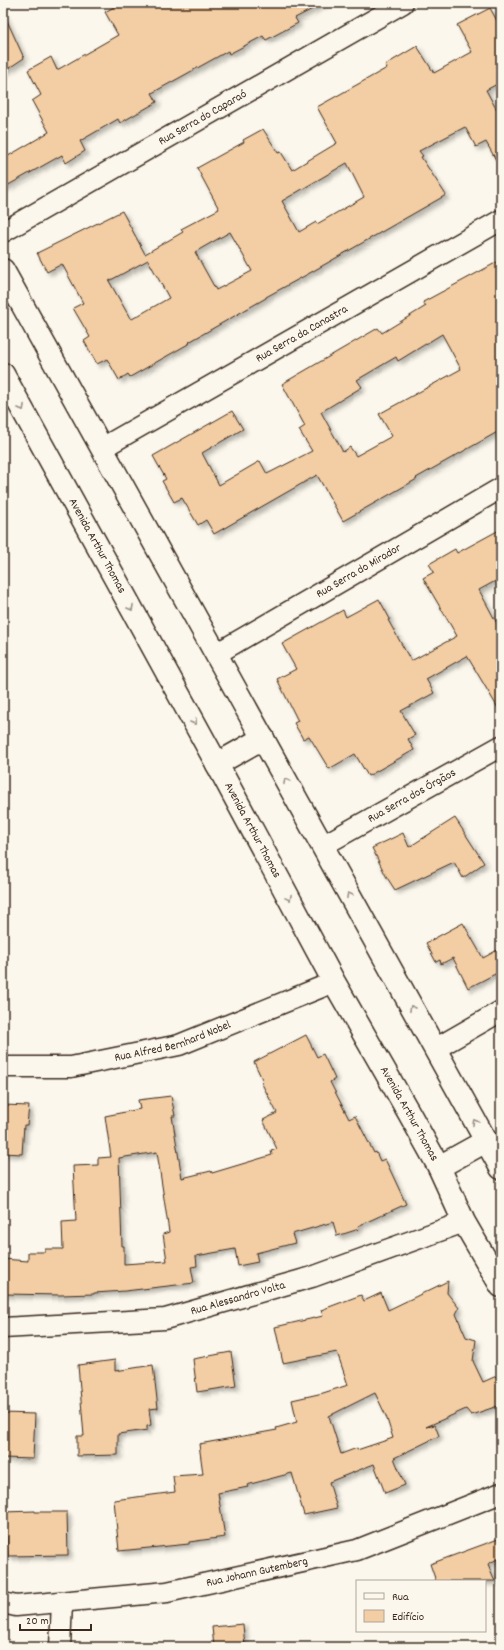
<svg xmlns="http://www.w3.org/2000/svg" width="504" height="1650" font-family="Dekko,sans-serif">
<style>
.building{fill:#f3cda3;stroke:#3b2a1e;fill-rule:evenodd;filter:url(#shadow)}
.lines{fill:none;stroke-linecap:round;stroke-linejoin:round}
.street-casing{stroke:#3b2a1e;stroke-width:23}
.secondary-casing{stroke:#3b2a1e;stroke-width:25}
.street{stroke:#fbf7ec;stroke-width:20}
.secondary{stroke:#fbf7ec;stroke-width:22}
.oneway{stroke:#9b9085}
.labels{text-anchor:middle;dominant-baseline:central;stroke-width:4;stroke-linejoin:round;paint-order:stroke}
.street-label{font-size:12px;fill:#3b2a1e;stroke:#fbf7ec}
</style>
<defs>
<filter id="shadow"><feDropShadow dx="3.5" dy="3.5" stdDeviation="2" flood-color="#0004"/></filter>
</defs>
<rect width="100%" height="100%" fill="#fbf7ec"/>
<filter id="ink" filterUnits="userSpaceOnUse"><feTurbulence type="fractalNoise" baseFrequency=".025" numOctaves="2"/><feDisplacementMap in="SourceGraphic" scale="8" xChannelSelector="R" yChannelSelector="G"/><feConvolveMatrix kernelMatrix="1 2 1 2 8 2 1 2 1" color-interpolation-filters="sRGB"/></filter>
<g filter="url(#ink)">
<g class="building">
<path d="M 121,3 L 324,3 L 295,18 L 298,23 L 266,40 L 263,36 L 229,54 L 228,51 L 152,93 L 157,102 L 120,123 L 118,119 L 80,141 L 85,151 L 66,163 L 62,155 L 3,188 L 3,159 L 49,132 L 32,101 L 41,95 L 28,70 L 51,57 L 57,70 L 118,35 L 105,12 Z"/>
<path d="M 490,8 L 501,28 L 501,82 L 486,90 L 501,118 L 501,169 L 486,142 L 476,147 L 465,127 L 419,151 L 423,156 L 421,157 L 446,195 L 308,274 L 266,297 L 266,298 L 189,342 L 190,343 L 130,377 L 128,374 L 119,380 L 107,359 L 97,364 L 84,341 L 90,337 L 73,308 L 83,303 L 62,264 L 47,272 L 37,253 L 122,211 L 145,254 L 183,232 L 181,229 L 219,209 L 197,168 L 244,142 L 243,140 L 263,129 L 278,153 L 281,152 L 292,170 L 337,143 L 317,107 L 387,68 L 385,65 L 417,46 L 434,73 L 472,52 L 457,25 ZM 347,163 L 364,197 L 317,224 L 316,222 L 299,232 L 282,201 ZM 230,232 L 252,271 L 216,290 L 195,252 ZM 148,260 L 169,298 L 132,319 L 130,318 L 109,281 Z"/>
<path d="M 3,12 L 24,58 L 3,72 Z"/>
<path d="M 501,260 L 501,430 L 416,478 L 417,479 L 343,521 L 317,475 L 214,534 L 206,520 L 198,525 L 182,498 L 174,502 L 162,481 L 166,479 L 153,456 L 232,411 L 243,429 L 202,453 L 219,485 L 260,461 L 267,474 L 312,451 L 299,430 L 305,426 L 282,384 L 378,328 L 382,333 L 426,306 L 423,302 ZM 442,334 L 461,369 L 379,414 L 392,436 L 356,456 L 350,447 L 343,452 L 321,412 L 362,387 L 357,380 L 396,357 L 398,361 Z"/>
<path d="M 501,529 L 501,578 L 479,590 L 501,631 L 501,713 L 467,656 L 426,679 L 434,693 L 401,711 L 415,735 L 408,739 L 414,750 L 368,776 L 355,754 L 329,769 L 309,736 L 303,739 L 294,723 L 298,721 L 277,679 L 296,669 L 282,644 L 343,610 L 346,617 L 379,599 L 390,619 L 388,620 L 411,661 L 457,636 L 423,578 L 434,572 L 429,564 L 455,549 L 457,553 Z"/>
<path d="M 455,818 L 484,863 L 463,878 L 454,862 L 395,890 L 386,876 L 372,848 L 403,833 L 409,847 Z"/>
<path d="M 463,923 L 483,958 L 501,948 L 501,971 L 468,988 L 453,958 L 441,964 L 440,960 L 436,962 L 426,943 Z"/>
<path d="M 306,1035 L 317,1057 L 323,1054 L 335,1079 L 330,1082 L 349,1119 L 355,1116 L 374,1153 L 376,1152 L 380,1161 L 385,1159 L 406,1204 L 358,1226 L 359,1229 L 337,1236 L 333,1222 L 292,1234 L 295,1243 L 256,1253 L 258,1262 L 238,1266 L 235,1249 L 196,1256 L 197,1266 L 191,1267 L 194,1283 L 125,1291 L 94,1293 L 94,1294 L 61,1295 L 3,1294 L 3,1259 L 28,1261 L 28,1252 L 45,1252 L 45,1249 L 63,1249 L 62,1222 L 76,1221 L 73,1166 L 98,1165 L 98,1158 L 111,1157 L 105,1116 L 140,1109 L 138,1100 L 171,1096 L 175,1116 L 172,1116 L 182,1178 L 211,1171 L 212,1173 L 272,1155 L 271,1151 L 277,1149 L 263,1120 L 277,1113 L 261,1082 L 263,1081 L 254,1062 ZM 157,1152 L 169,1232 L 163,1234 L 167,1261 L 124,1264 L 124,1246 L 122,1246 L 119,1158 Z"/>
<path d="M 3,1105 L 29,1106 L 27,1125 L 24,1125 L 22,1154 L 3,1153 Z"/>
<path d="M 448,1281 L 447,1293 L 459,1308 L 456,1314 L 466,1337 L 476,1340 L 473,1361 L 483,1382 L 501,1374 L 501,1405 L 471,1415 L 466,1409 L 426,1427 L 435,1425 L 439,1436 L 394,1458 L 405,1485 L 385,1493 L 374,1464 L 329,1482 L 337,1508 L 304,1515 L 292,1473 L 247,1485 L 248,1487 L 218,1493 L 225,1537 L 189,1542 L 189,1544 L 119,1551 L 114,1500 L 175,1492 L 173,1476 L 203,1474 L 199,1444 L 277,1430 L 276,1428 L 297,1422 L 292,1400 L 323,1393 L 348,1385 L 337,1352 L 283,1363 L 275,1327 L 323,1316 L 321,1310 L 361,1295 L 364,1301 L 381,1293 L 388,1310 ZM 375,1393 L 386,1416 L 393,1438 L 357,1450 L 357,1448 L 341,1454 L 329,1416 Z"/>
<path d="M 231,1352 L 236,1386 L 197,1392 L 193,1359 Z"/>
<path d="M 115,1360 L 115,1371 L 153,1365 L 158,1408 L 149,1409 L 151,1425 L 147,1426 L 147,1430 L 118,1434 L 118,1455 L 77,1456 L 77,1436 L 84,1436 L 78,1365 Z"/>
<path d="M 3,1413 L 35,1414 L 33,1459 L 3,1458 Z"/>
<path d="M 35,1511 L 35,1512 L 67,1512 L 68,1555 L 8,1556 L 7,1536 L 3,1536 L 3,1512 Z"/>
<path d="M 501,1538 L 501,1557 L 488,1564 L 495,1581 L 436,1581 L 430,1564 Z"/>
<path d="M 243,1624 L 245,1647 L 214,1647 L 212,1627 Z"/>
</g>
<g class="lines">
<defs>
<g id="street">
<path id="s1" d="M 3,232 L 403,3"/>
<path id="s2" d="M 102,448 L 501,220"/>
<path id="s3" d="M 216,654 L 501,488"/>
<path id="s4" d="M 322,846 L 501,746"/>
<path d="M 435,1049 L 501,1011"/>
<path id="s5" d="M 3,1067 L 71,1067 L 179,1045 L 334,982"/>
<path id="s6" d="M 3,1328 L 165,1319 L 312,1277 L 464,1222"/>
<path id="s7" d="M 3,1603 L 16,1606 L 167,1592 L 357,1550 L 501,1493"/>
<path d="M 60,1647 L 62,1602"/>
</g>
<g id="secondary">
<path d="M 3,270 L 501,1168"/>
<path id="s8" d="M 3,374 L 217,764 L 334,982 L 409,1113 L 439,1167 L 464,1222 L 501,1286"/>
<path d="M 217,764 L 263,738"/>
<path d="M 439,1167 L 486,1141"/>
</g>
</defs>
<use href="#street" class="street-casing"/>
<use href="#secondary" class="secondary-casing"/>
<use href="#street" class="street"/>
<use href="#secondary" class="secondary"/>
</g>
<defs><path id="oneway-chevron" d="M-2-3.5L2.5 0L-2 3.5" fill="none" stroke-width="1.6" stroke-linecap="round" stroke-linejoin="round"/></defs>
<g class="oneway">
<use href="#oneway-chevron" transform="translate(22 408) rotate(61)"/>
<use href="#oneway-chevron" transform="translate(131 608) rotate(61)"/>
<use href="#oneway-chevron" transform="translate(194 722) rotate(61)"/>
<use href="#oneway-chevron" transform="translate(286 781) rotate(-119)"/>
<use href="#oneway-chevron" transform="translate(349 895) rotate(-119)"/>
<use href="#oneway-chevron" transform="translate(289 898) rotate(62)"/>
<use href="#oneway-chevron" transform="translate(412 1008) rotate(-119)"/>
<use href="#oneway-chevron" transform="translate(475 1122) rotate(-119)"/>
</g>
</g>
<g class="labels">
<g class="street-label">
<text stroke="none"><textPath href="#s1" startOffset="230">Rua Serra do Caparaó</textPath></text>
<text stroke="none"><textPath href="#s2" startOffset="230">Rua Serra da Canastra</textPath></text>
<text stroke="none"><textPath href="#s8" startOffset="196">Avenida Arthur Thomas</textPath></text>
<text stroke="none"><textPath href="#s3" startOffset="165">Rua Serra do Mirador</textPath></text>
<text stroke="none"><textPath href="#s4" startOffset="103">Rua Serra dos Órgãos</textPath></text>
<text stroke="none"><textPath href="#s8" startOffset="520">Avenida Arthur Thomas</textPath></text>
<text stroke="none"><textPath href="#s5" startOffset="173">Rua Alfred Bernhard Nobel</textPath></text>
<text stroke="none"><textPath href="#s8" startOffset="844">Avenida Arthur Thomas</textPath></text>
<text stroke="none"><textPath href="#s6" startOffset="238">Rua Alessandro Volta</textPath></text>
<text stroke="none"><textPath href="#s7" startOffset="257">Rua Johann Gutemberg</textPath></text>
</g>
</g>
<rect width="504" height="1650" fill="none" stroke="#fbf7ec" stroke-width="16"/>
<rect x="8" y="8" width="488" height="1634" fill="none" stroke="#3b2a1e" stroke-width="1.5" filter="url(#ink)"/>
<rect x="356" y="1580" width="130" height="52" fill="#fbf7ec" stroke="#aea59a"/>
<rect x="364" y="1593" width="20" height="6" fill="#fbf7ec" stroke="#aea59a"/>
<text x="392" y="1600" font-size="12" fill="#3b2a1e">Rua</text>
<rect x="364" y="1610" width="20" height="12" fill="#f3cda3" stroke="#aea59a"/>
<text x="392" y="1620" font-size="12" fill="#3b2a1e">Edifício</text>
<path d="M20 1624v6h71v-6" fill="none" stroke="#3b2a1e" stroke-width="2"/>
<text x="26" y="1624" font-size="12" fill="#3b2a1e" stroke="#fbf7ec" stroke-width="3" paint-order="stroke">20 m</text>
</svg>
